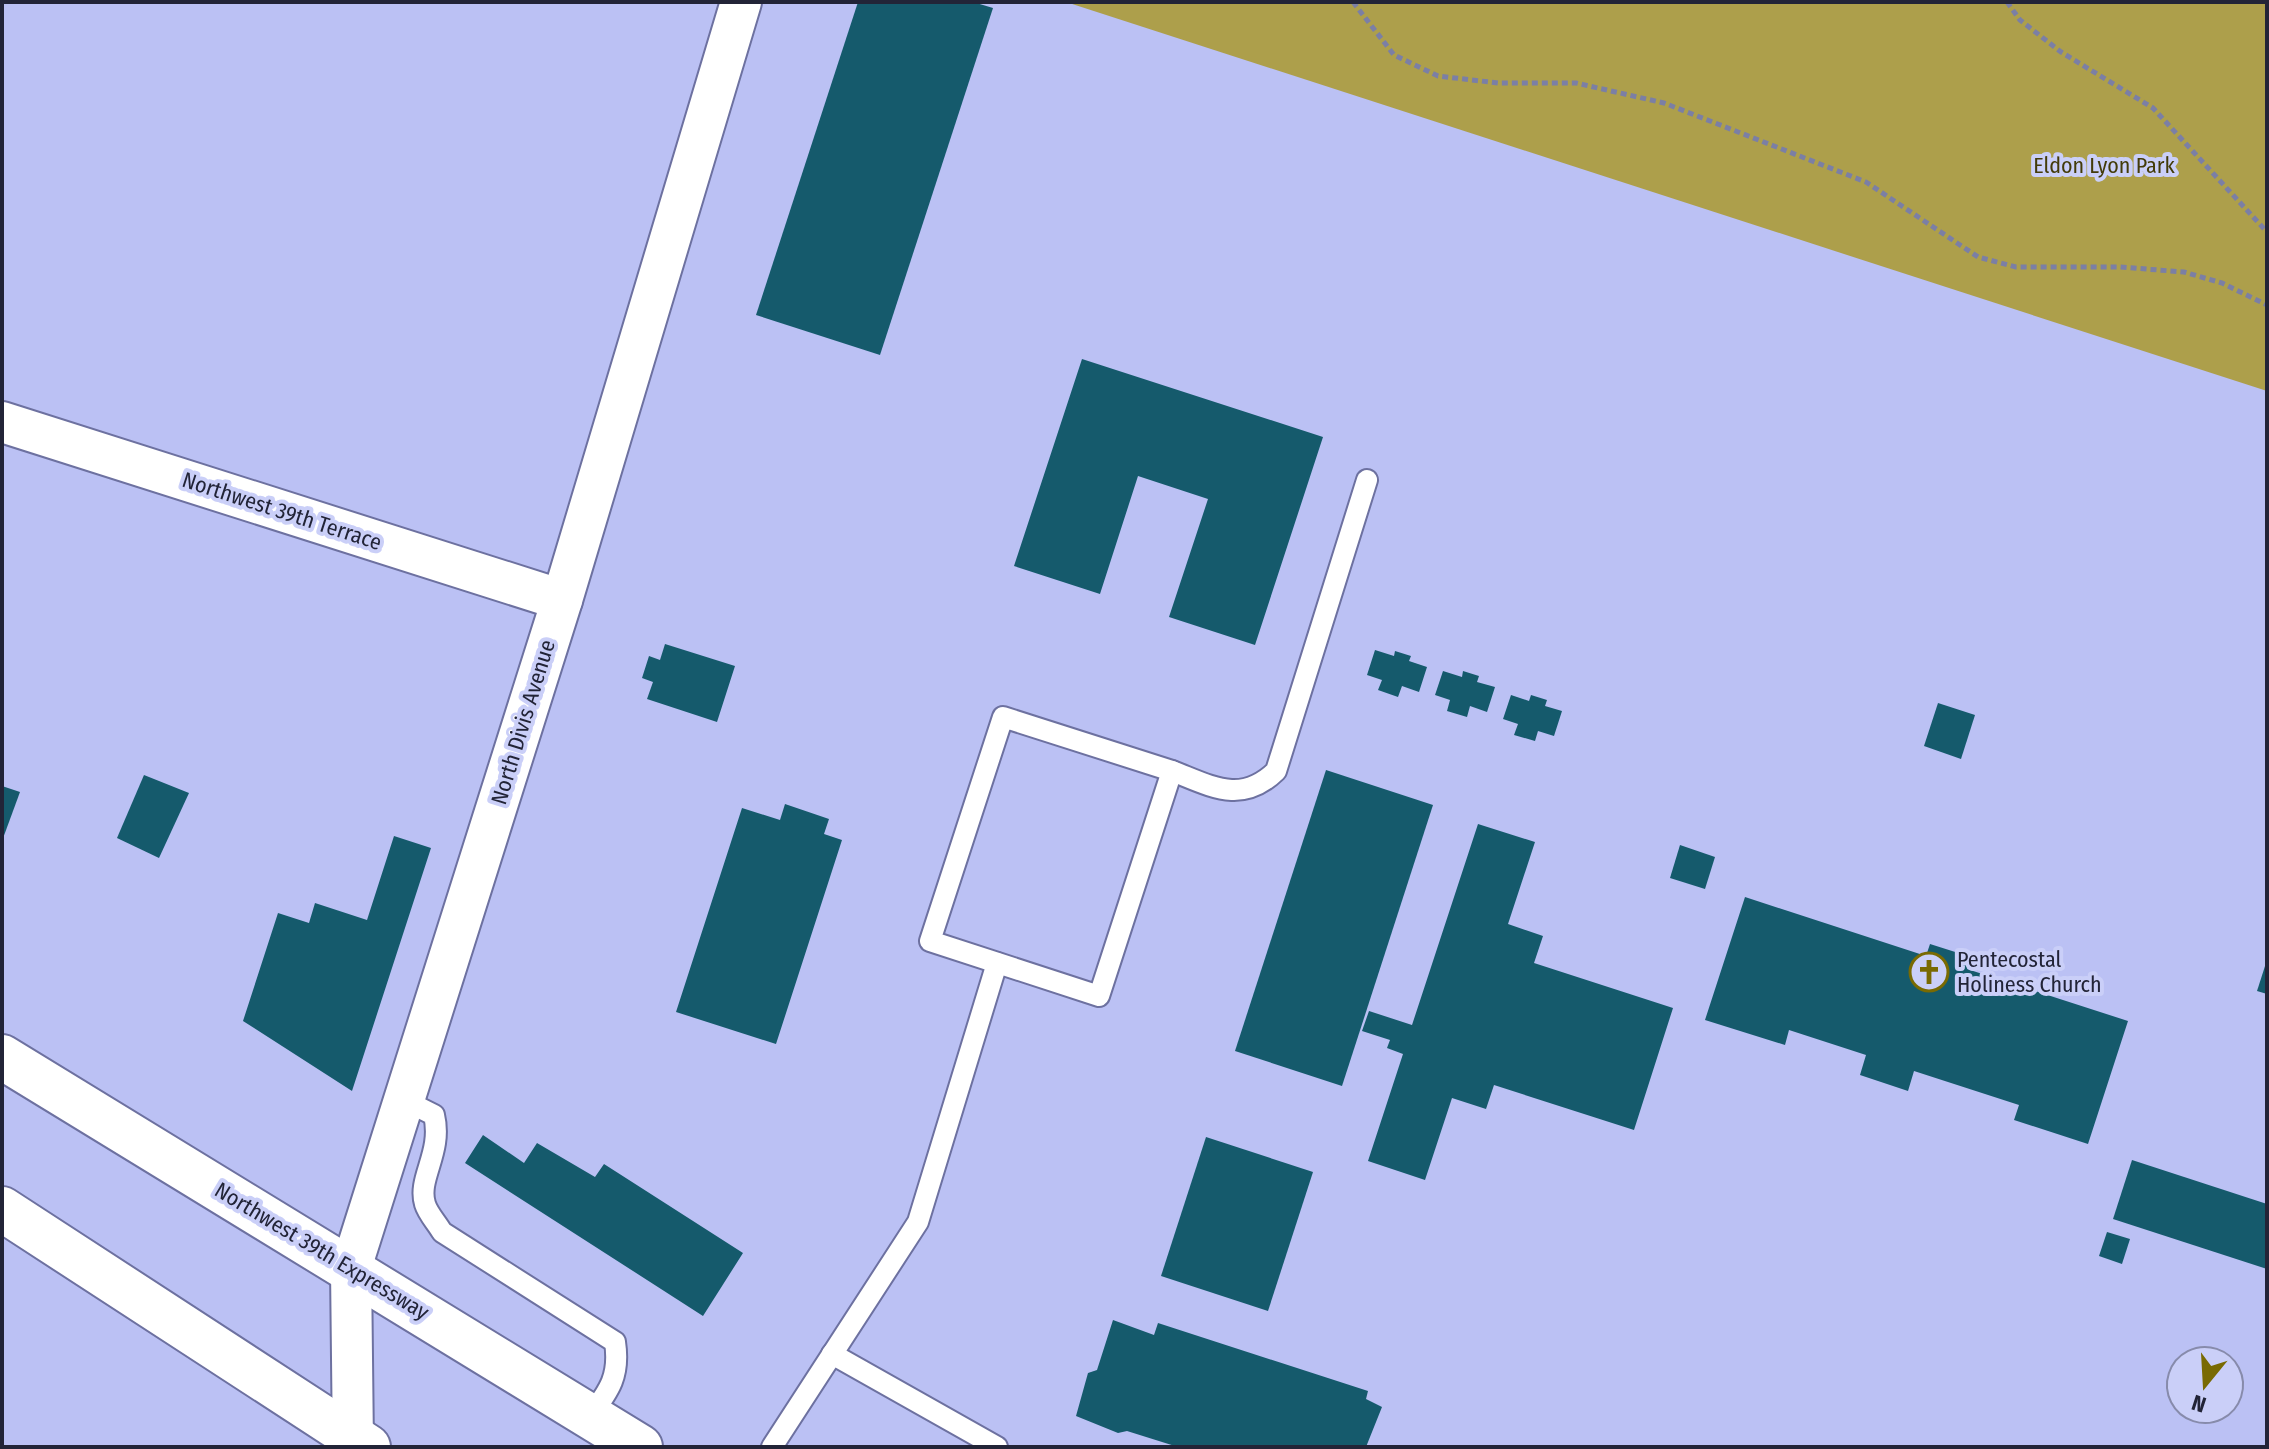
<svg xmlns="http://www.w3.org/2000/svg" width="2269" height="1449" font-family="'Fira Sans Condensed',sans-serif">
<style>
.green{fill:#ad9f4b}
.building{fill:#155a6c}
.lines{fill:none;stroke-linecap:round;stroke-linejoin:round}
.lane-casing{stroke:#6d71a0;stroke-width:24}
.street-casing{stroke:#6d71a0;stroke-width:44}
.highway-casing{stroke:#6d71a0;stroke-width:48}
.path{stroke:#7b7fa5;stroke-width:5;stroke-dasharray:6 4;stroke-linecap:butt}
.lane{stroke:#fff;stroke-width:20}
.street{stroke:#fff;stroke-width:40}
.highway{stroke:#fff;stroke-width:44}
.labels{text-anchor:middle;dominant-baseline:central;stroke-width:8;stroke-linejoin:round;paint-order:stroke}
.park-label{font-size:22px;fill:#433b09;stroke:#cacff8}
.street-label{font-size:22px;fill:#222437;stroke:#cacff8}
.poi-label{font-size:22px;fill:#222437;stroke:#cacff8;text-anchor:start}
</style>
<rect width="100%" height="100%" fill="#bbc1f4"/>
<path class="green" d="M 1066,2 L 2267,2 L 2267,391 Z"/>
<g class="building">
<path d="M 858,2 L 973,2 L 993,8 L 880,355 L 756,315 Z"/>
<path d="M 1082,359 L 1323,437 L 1255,645 L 1169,617 L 1208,499 L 1138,476 L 1100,594 L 1014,566 Z"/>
<path d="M 665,644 L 735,666 L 717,722 L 647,699 L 653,682 L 642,678 L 649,656 L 660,660 Z"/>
<path d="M 1375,650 L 1394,656 L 1395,651 L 1411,656 L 1409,661 L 1427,667 L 1419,692 L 1402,686 L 1398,697 L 1378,690 L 1382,680 L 1367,675 Z"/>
<path d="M 1443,671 L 1462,677 L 1463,671 L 1479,676 L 1477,682 L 1495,687 L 1487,712 L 1470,706 L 1467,717 L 1447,711 L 1450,700 L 1435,695 Z"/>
<path d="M 1511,695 L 1529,701 L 1531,695 L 1547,700 L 1545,706 L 1562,711 L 1554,736 L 1538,731 L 1535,741 L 1514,735 L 1518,724 L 1503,719 Z"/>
<path d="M 1938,703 L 1975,715 L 1961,759 L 1924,746 Z"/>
<path d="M 1326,770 L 1433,805 L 1342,1086 L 1235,1051 Z"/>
<path d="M 144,775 L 189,793 L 159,858 L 117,838 Z"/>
<path d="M 2,786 L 20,792 L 2,841 Z"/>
<path d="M 785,804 L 829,819 L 824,834 L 842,840 L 776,1044 L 676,1012 L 742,808 L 780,820 Z"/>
<path d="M 1478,824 L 1535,842 L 1508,924 L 1543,936 L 1534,963 L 1673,1008 L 1634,1130 L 1494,1085 L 1486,1109 L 1452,1098 L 1425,1180 L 1368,1161 L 1403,1054 L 1387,1048 L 1390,1040 L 1362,1031 L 1369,1011 L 1412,1025 Z"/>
<path d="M 394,836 L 431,848 L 352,1091 L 243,1021 L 278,913 L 309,923 L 315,903 L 367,920 Z"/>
<path d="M 1680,845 L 1715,857 L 1705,889 L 1670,878 Z"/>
<path d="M 1745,897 L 1926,956 L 1930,944 L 1971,957 L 1967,969 L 2128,1021 L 2088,1144 L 2014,1120 L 2019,1105 L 1914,1071 L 1908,1091 L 1860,1075 L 1866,1055 L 1789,1030 L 1785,1045 L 1705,1020 Z"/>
<path d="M 2266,963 L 2267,963 L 2267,994 L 2257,991 Z"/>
<path d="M 483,1135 L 524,1163 L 537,1143 L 595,1177 L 604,1164 L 743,1253 L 703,1316 L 465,1163 Z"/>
<path d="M 1206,1137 L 1313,1172 L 1268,1311 L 1161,1276 Z"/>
<path d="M 2132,1160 L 2267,1204 L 2267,1269 L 2113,1219 Z"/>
<path d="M 2107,1232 L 2130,1239 L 2122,1264 L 2099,1256 Z"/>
<path d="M 1113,1320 L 1154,1335 L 1158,1323 L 1368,1391 L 1366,1399 L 1382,1407 L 1366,1447 L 1178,1447 L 1127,1431 L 1118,1433 L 1076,1416 L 1088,1373 L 1097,1370 Z"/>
</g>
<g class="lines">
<defs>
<g id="lane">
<path d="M 1003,717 L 1172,771 L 1099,996 L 930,941 Z"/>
<path d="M 1172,771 C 1211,786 1241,805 1276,771 L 1367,480"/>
<path d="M 404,1100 L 434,1115 C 443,1153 417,1178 425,1204 C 428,1214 437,1223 442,1232 L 615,1342 C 620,1375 610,1390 590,1416"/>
<path d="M 832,1354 L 997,1447"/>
<path d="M 772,1447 L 918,1222 L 997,963"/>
</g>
<g id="street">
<path d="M 2,422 L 562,600"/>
<path d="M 353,1447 L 351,1268 L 562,600 L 741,2"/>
</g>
<g id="highway">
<path d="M 2,1057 L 640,1447"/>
<path d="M 2,1209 L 368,1447"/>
</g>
</defs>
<use href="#lane" class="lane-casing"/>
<use href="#street" class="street-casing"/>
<use href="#highway" class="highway-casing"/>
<g class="path">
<path d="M 1353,2 L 1394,55 L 1438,76 L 1498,83 L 1576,83 L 1664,103 L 1866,182 L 1978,257 L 2016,267 L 2120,267 L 2184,272 L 2222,283 L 2267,305"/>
<path d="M 2007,2 L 2020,20 L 2061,52 L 2153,108 L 2267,232"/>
</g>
<use href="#lane" class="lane"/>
<use href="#street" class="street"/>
<use href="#highway" class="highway"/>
</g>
<defs>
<symbol id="church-ring" viewBox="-11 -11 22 22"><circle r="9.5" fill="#cacff8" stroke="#796a02" stroke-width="1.5"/><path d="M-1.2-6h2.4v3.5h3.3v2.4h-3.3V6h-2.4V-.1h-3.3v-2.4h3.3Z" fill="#796a02"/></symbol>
</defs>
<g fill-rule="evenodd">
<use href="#church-ring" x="1907" y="950" width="44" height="44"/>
</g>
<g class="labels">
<g class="park-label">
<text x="2104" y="165">Eldon Lyon Park</text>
</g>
<g class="street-label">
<text transform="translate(282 511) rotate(18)">Northwest 39th Terrace</text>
<text transform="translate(523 722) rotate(-73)">North Divis Avenue</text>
<text transform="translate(322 1251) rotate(31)">Northwest 39th Expressway</text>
</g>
<g class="poi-label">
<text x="1957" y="959">Pentecostal<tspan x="1957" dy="25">Holiness Church</tspan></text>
</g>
</g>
<rect width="2269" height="1449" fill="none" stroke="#222437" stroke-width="8"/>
<g transform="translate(2205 1385) rotate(198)"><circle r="38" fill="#cacff8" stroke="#878bab" stroke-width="2"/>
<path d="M0-6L14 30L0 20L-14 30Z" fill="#796a02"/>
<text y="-12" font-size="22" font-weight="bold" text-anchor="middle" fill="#222437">N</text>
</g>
</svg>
